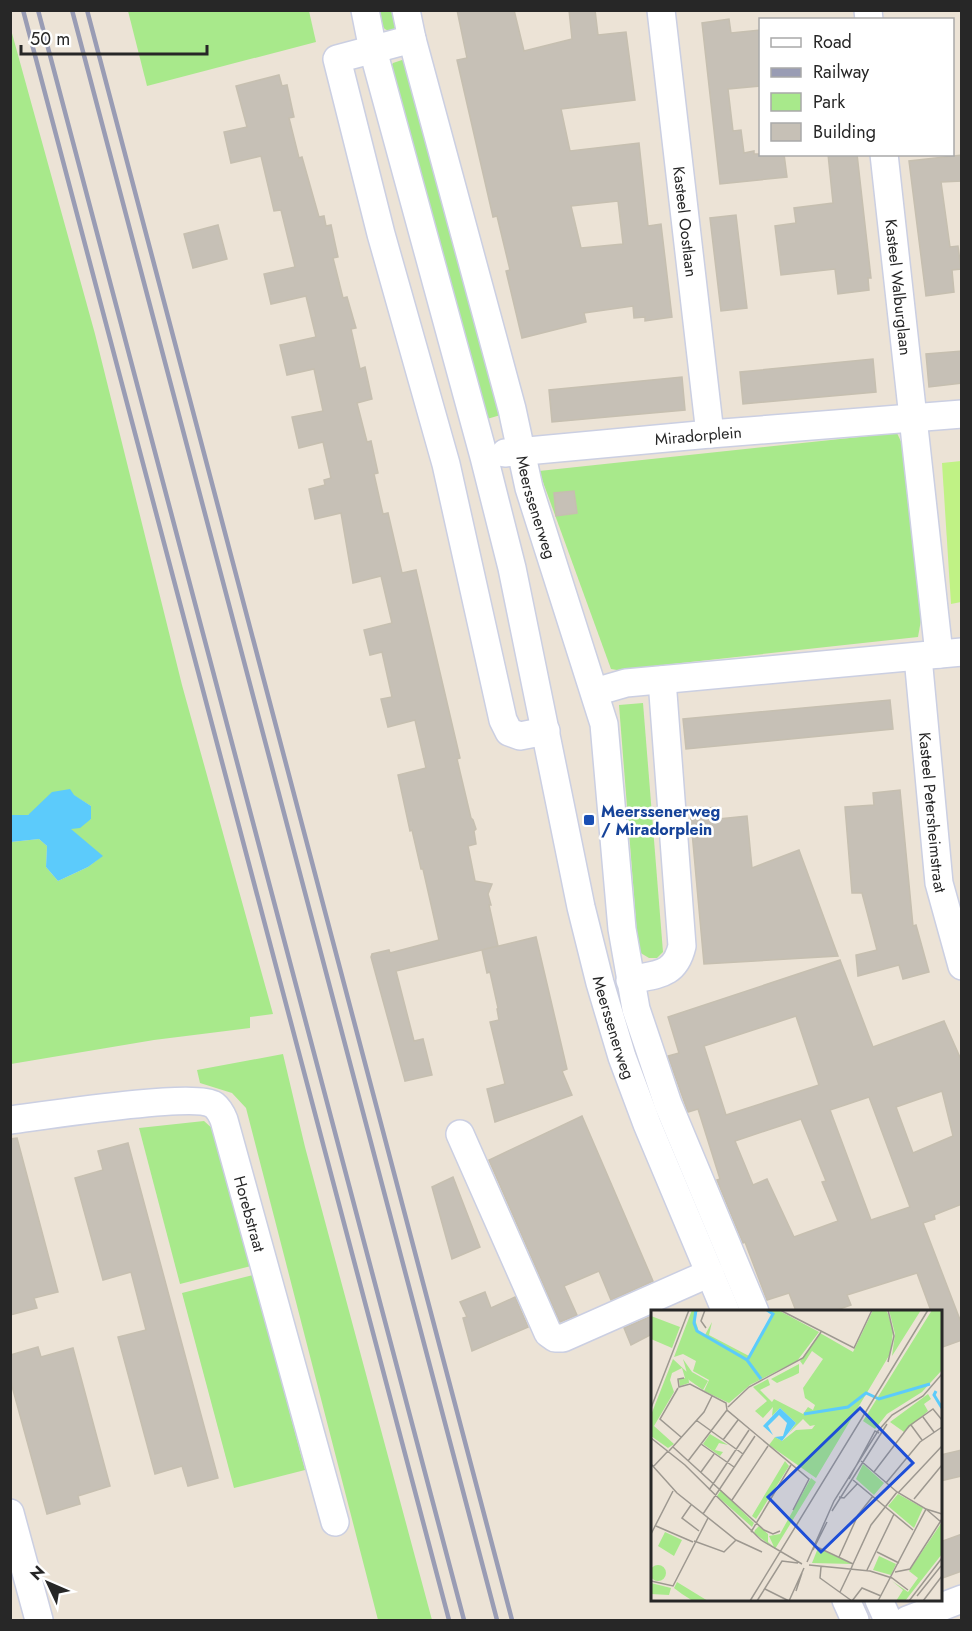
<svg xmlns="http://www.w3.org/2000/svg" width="972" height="1631" font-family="Jost,sans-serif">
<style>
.green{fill:#a8e98b}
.pitch{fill:#c0f285}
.water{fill:#5ccbfb}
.building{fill:#c6c0b6;stroke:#c6bfb0;stroke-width:1.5;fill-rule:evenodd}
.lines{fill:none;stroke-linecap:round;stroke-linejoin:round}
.minor-casing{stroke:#cbcfe2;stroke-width:30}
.minor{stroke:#fff;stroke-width:27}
.rail{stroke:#999cb4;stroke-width:4.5}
.transit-dot{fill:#1a4fb4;stroke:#fff;stroke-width:2}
.labels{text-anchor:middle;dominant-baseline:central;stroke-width:5;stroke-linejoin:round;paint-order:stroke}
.street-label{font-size:16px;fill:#272727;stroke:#fff}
.transit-label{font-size:16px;font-weight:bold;fill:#164399;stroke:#fff;text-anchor:start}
.inset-river{fill:none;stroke:#5ccbfb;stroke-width:3}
.inset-road{fill:none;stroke:#9d9890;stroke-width:1.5}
.view{fill:#1d4ed8;fill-opacity:0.15;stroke:#1d4ed8;stroke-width:3}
.inset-edge{fill:none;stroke:#272727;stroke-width:3}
</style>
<rect width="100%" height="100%" fill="#ece3d6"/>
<g class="green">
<path d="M 128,11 L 309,11 L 316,42 L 147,86 Z"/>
<path d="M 379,11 L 399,11 L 397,29 C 382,35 381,23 379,11 Z"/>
<path d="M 10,26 L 95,334 L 182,685 L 273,1014 L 250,1017 L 250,1028 L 154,1040 L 11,1064 L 11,842 L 39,839 L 47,846 L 46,867 L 58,881 L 88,867 L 102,856 L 70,829 L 91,819 L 91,806 L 73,795 L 28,815 L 11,815 Z"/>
<path d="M 405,59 L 504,414 L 487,419 L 389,69 L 393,63 Z"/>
<path d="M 897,433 L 904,448 L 921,620 L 918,637 L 617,670 L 611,669 L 539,471 Z"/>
<path d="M 643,703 L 663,952 L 657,958 L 649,958 L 639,952 L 638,946 L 619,705 Z"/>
<path d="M 283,1054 L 305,1147 L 432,1620 L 378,1620 L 246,1108 L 232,1093 L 200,1083 L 197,1070 Z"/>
<path d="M 204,1121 L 214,1130 L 251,1266 L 180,1284 L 139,1128 Z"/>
<path d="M 253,1275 L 305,1470 L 234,1488 L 182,1293 Z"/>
</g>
<path class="pitch" d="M 961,461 L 961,602 L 951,604 L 942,463 Z"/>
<path class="water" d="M 70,789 L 74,795 L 91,806 L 91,819 L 80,828 L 71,829 L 103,856 L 88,867 L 58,881 L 46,867 L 47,846 L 39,839 L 11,842 L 11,815 L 28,815 L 52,792 Z"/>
<g class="building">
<path d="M 457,10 L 514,10 L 524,51 L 572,39 L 569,10 L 595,10 L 598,35 L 626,32 L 635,100 L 561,109 L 570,151 L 639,143 L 648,226 L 661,224 L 672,317 L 645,321 L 645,317 L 634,318 L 633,306 L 584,313 L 586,322 L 522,338 L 506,271 L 510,270 L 497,216 L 493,217 L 457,60 L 467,58 ZM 618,201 L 623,244 L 581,248 L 571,206 Z"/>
<path d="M 729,19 L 731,33 L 760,30 L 760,86 L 728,89 L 733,131 L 741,130 L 744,153 L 754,151 L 754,154 L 784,154 L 787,177 L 720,184 L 702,23 Z"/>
<path d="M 279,75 L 282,86 L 287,85 L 294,117 L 289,118 L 299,158 L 302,157 L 319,217 L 324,216 L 326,226 L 331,225 L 338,257 L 333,258 L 343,298 L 347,297 L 356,328 L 351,329 L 360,369 L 365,367 L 372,399 L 357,403 L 367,442 L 371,441 L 378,473 L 374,474 L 383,514 L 388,513 L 402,573 L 416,570 L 460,758 L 457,759 L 471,818 L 473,820 L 476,829 L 474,831 L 476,844 L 468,846 L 475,881 L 492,884 L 488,894 L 491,905 L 489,905 L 498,946 L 396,971 L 414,1041 L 423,1039 L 432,1075 L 405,1081 L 371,957 L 372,954 L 389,950 L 390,953 L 439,940 L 423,869 L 421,869 L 412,830 L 410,831 L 398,775 L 426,768 L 415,720 L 388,727 L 381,699 L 392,697 L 382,652 L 370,655 L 364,630 L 392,623 L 381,576 L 353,583 L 341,513 L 315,519 L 309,489 L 325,485 L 324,480 L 331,478 L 323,442 L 299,448 L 292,417 L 323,411 L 314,369 L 287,375 L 280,345 L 316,337 L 306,296 L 271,304 L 264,274 L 295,267 L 281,210 L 274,211 L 261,156 L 231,163 L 224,132 L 247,127 L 236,86 Z"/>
<path d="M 828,154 L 857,154 L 871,278 L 868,278 L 869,290 L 838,294 L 835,269 L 781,275 L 775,226 L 796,223 L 794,208 L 833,203 Z"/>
<path d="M 962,155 L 962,181 L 941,182 L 950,247 L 958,246 L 961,269 L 952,270 L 954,292 L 926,296 L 909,161 Z"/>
<path d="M 736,215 L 747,308 L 721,311 L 710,218 Z"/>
<path d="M 218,225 L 227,259 L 193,268 L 184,234 Z"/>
<path d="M 962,351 L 962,383 L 929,387 L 926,354 Z"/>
<path d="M 873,359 L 876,392 L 743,404 L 740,372 Z"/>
<path d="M 682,377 L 685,410 L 552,422 L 549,390 Z"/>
<path d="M 574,491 L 577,513 L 556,516 L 554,493 Z"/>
<path d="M 890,700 L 893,729 L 686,749 L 683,719 Z"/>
<path d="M 900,790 L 913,926 L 916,925 L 929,972 L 903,979 L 899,965 L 858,976 L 856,955 L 877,950 L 862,893 L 852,893 L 845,807 L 874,805 L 873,793 Z"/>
<path d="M 717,807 L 718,819 L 747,816 L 752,868 L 799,850 L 838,956 L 704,964 L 690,810 Z"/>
<path d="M 536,937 L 567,1069 L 562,1071 L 572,1095 L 495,1122 L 487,1089 L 505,1084 L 490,1022 L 499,1020 L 497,1009 L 498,1008 L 490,972 L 487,973 L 482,950 Z"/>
<path d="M 840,960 L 873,1047 L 944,1021 L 962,1062 L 962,1204 L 934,1215 L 935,1219 L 923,1223 L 962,1325 L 962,1340 L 940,1348 L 940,1311 L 931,1311 L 917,1273 L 847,1295 L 851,1305 L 834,1311 L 796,1311 L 789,1293 L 767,1300 L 745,1242 L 743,1243 L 717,1180 L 720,1179 L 698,1109 L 688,1112 L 668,1056 L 679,1053 L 668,1017 ZM 796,1016 L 819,1085 L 726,1115 L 704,1046 ZM 942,1091 L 953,1136 L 913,1153 L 896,1107 ZM 869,1097 L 910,1207 L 871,1220 L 830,1110 ZM 801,1119 L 826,1181 L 822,1182 L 838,1221 L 794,1237 L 767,1179 L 753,1185 L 735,1141 Z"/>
<path d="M 582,1116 L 653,1281 L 611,1300 L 599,1271 L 564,1286 L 577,1315 L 560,1322 L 489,1160 Z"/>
<path d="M 17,1138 L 58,1292 L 34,1298 L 37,1308 L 10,1315 L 10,1139 Z"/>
<path d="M 128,1143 L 218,1478 L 188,1486 L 182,1466 L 155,1474 L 118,1337 L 146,1330 L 131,1272 L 103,1280 L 75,1178 L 103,1170 L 98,1151 Z"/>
<path d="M 453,1177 L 480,1247 L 452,1259 L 432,1187 Z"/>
<path d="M 485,1292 L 491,1308 L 515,1297 L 528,1327 L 472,1351 L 463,1318 L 467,1317 L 460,1302 Z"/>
<path d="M 652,1316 L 652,1334 L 631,1345 L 624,1328 Z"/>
<path d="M 38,1347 L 41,1357 L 73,1348 L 110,1486 L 78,1496 L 80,1504 L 47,1514 L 10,1379 L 10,1355 Z"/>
<path d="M 962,1450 L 962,1476 L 940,1481 L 940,1455 Z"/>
<path d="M 962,1534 L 962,1571 L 940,1579 L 940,1542 Z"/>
</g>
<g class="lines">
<defs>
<g id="minor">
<path id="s1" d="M 365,10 L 373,50 L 484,457 L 512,568 L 581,907 L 600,983 L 622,1057 L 647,1124 L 726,1312"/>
<path id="s2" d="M 406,10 L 412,39 L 512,409 L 529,488 L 604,724 L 622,929 L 636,1009 L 668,1104 L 755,1312"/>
<path id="s3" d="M 661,10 L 710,434"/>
<path d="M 868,10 L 869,20"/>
<path d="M 412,39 L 337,59 L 381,234 L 446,464 L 503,720 L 509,732 L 520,736 L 546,731"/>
<path id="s4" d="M 884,154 L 939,654"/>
<path id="s5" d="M 505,453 L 710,434 L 962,414"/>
<path id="s6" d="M 918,657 L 939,883 L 962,966"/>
<path d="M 595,692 L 626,683 L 962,652"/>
<path d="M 630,980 C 657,974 675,976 682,946 L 662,680"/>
<path id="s7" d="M 10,1120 C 42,1116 194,1092 214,1105 C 219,1109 222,1115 224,1120 L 335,1522"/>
<path d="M 460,1134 L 548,1333 L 555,1338 L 563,1338 L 710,1273"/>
<path d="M 10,1513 L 39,1620"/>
<path d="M 846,1600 L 855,1620"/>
<path d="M 879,1600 L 888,1620"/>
<path d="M 907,1620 L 962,1599"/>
</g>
</defs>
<use href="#minor" class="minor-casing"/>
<use href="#minor" class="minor"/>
<g class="rail">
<path d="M 23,10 L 449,1620"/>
<path d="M 38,10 L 464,1620"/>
<path d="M 72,10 L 497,1620"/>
<path d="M 87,10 L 512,1620"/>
</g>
</g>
<rect class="transit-dot" x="583" y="814" width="12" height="12" rx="3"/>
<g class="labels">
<g class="street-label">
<text stroke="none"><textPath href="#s3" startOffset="213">Kasteel Oostlaan</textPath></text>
<text stroke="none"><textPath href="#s4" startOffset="134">Kasteel Walburglaan</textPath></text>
<text stroke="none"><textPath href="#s5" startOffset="194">Miradorplein</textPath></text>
<text stroke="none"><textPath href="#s2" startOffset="514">Meerssenerweg</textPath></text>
<text stroke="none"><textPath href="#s6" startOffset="156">Kasteel Petersheimstraat</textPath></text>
<text stroke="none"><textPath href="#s1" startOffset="1048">Meerssenerweg</textPath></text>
<text stroke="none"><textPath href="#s7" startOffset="321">Horebstraat</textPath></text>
</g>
<g class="transit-label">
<text x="601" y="811">Meerssenerweg<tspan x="601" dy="18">/ Miradorplein</tspan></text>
</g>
</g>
<g transform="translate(651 1310)">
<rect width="291" height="291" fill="#ece3d6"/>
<path d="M 41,0 L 52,0 L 46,2 L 44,9 L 48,22 L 54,25 L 61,12 L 58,25 L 98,46 L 121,4 L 114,0 L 127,0 L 168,22 L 146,51 L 99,75 L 78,93 L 53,81 L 58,70 L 42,61 L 45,51 L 32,44 L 23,47 ZM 222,0 L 235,0 L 237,4 L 242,22 L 239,44 L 165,168 L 118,135 L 124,127 L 131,131 L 145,120 L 161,119 L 164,115 L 159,116 L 152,109 L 138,123 L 145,113 L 129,98 L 121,106 L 122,97 L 112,108 L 104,101 L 116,91 L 102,77 L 117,69 L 119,75 L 109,80 L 121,92 L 123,89 L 152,104 L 157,97 L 162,100 L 164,95 L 154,88 L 152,78 L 172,49 L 161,41 L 152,55 L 149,51 L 169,23 L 202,42 ZM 238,0 L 270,0 L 241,46 L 244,24 ZM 281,0 L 291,0 L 291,60 L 271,82 L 236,104 L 224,119 L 212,111 ZM 0,6 L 29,17 L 21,38 L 0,29 ZM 22,49 L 37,63 L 38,73 L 29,76 L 28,69 L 34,68 L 31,58 L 21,63 L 19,70 L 23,82 L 3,116 L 23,134 L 17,138 L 0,126 L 0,105 ZM 32,49 L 41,62 L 57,71 L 52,80 L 38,70 ZM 148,54 L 148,63 L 142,66 L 126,73 L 120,69 ZM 277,84 L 280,89 L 273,94 L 277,101 L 253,122 L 239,112 ZM 59,124 L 77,135 L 68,133 L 64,140 L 72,142 L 69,146 L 52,134 ZM 134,151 L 138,156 L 105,209 L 101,206 ZM 212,154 L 233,173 L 223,185 L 205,169 ZM 160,168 L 165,172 L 124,239 L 103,223 L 104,220 L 108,216 L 117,224 L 117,232 L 123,237 L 118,226 L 129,224 ZM 70,180 L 103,213 L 101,217 L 66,186 ZM 247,184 L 272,198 L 263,218 L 237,196 ZM 291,212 L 291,244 L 254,291 L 245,291 L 252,280 L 241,271 L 257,282 L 267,268 L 258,261 ZM 14,222 L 31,230 L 23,246 L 7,236 ZM 167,238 L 201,254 L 161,253 ZM 228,246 L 245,254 L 240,265 L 222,260 ZM-1 263a8 8 0 1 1 16 0a8 8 0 1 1-16 0ZM 26,272 L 57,291 L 42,291 L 31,284 L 23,278 ZM 0,273 L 20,278 L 18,285 L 0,284 Z" fill="#a8e98b"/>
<path d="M 129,98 L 145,113 L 131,131 L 124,127 L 132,126 L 136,113 L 128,105 L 117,116 L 122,125 L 112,116 Z" fill="#5ccbfb"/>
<path class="inset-river" d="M 45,0 L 43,13 L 46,21 L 96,50 L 110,69M 97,49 L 122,4 L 116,0M 285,81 L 283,85 L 291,98M 153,104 L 197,97 L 215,83 L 228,89 L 279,74"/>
<path class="inset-road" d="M 54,0 L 50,11 L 55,18M 129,0 L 203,38 L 221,0M 237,0 L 243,26 L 237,52M 33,68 L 27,69 L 28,77 L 39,74 L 75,93 L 76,100 L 158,169 L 142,200M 27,78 L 9,109 L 30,127M 77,97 L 98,77 L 152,48 L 170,22M 0,98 L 38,0M 272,107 L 283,122M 45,110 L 92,144M 260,115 L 271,130M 0,128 L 34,155 L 110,230 L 151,254M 72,130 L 87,110M 50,134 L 83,157M 22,137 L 113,220 L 122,224 L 129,221M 18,141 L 53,102 L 61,86M 37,151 L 76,100M 210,151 L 246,182 L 275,199 L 227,291M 0,154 L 26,183 L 85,230 L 111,242M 2,157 L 17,141M 50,162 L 63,144M 223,162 L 258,116 L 282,99 L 291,110M 198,169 L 224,121 L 228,123M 202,170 L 262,220M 235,173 L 269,132 L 291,117M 58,180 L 98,120M 247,183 L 291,136M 188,187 L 193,188 L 207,173M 263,189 L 291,155M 81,190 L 117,136M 40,195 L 31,208 L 48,221M 181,201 L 236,114M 52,204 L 104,126M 290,212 L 275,199 L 291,204M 5,216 L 42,232M 100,222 L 140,155M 0,224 L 22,181M 43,231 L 73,242 L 85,230M 166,237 L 202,254 L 200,259M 162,240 L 176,212M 226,242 L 248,253M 188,247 L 207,205 L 222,186M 156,252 L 183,191 L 227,121 L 241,105 L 272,86 L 291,64M 202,254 L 220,215 L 246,182M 158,255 L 219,261 L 241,268 L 257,280M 170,257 L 169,268 L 201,291M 216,260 L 243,204M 244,262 L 259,259 L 291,209M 0,271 L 22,276 L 57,208M 114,279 L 138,291M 145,281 L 151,263M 189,282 L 200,259M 266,286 L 290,256M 99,291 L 277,0M 106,291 L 131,251 L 147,253M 138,291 L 153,258M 201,291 L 211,278 L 230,286M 258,291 L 291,248M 272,291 L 291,266"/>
<path class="view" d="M 209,98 L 262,153 L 170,242 L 117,187 Z"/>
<rect width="291" height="291" class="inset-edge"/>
</g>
<rect width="972" height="1631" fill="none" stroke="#272727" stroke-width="24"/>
<rect x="759" y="18" width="195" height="138" fill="#ffffff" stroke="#a9a9a9" stroke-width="1.5"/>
<rect x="771" y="38" width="30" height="9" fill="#ffffff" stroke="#a9a9a9" stroke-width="1.5"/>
<text x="813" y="48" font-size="18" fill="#272727">Road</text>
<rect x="771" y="68" width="30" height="9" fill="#999cb4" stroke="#a9a9a9" stroke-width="1.5"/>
<text x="813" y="78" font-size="18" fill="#272727">Railway</text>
<rect x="771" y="93" width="30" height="18" fill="#a8e98b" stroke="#a9a9a9" stroke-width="1.5"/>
<text x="813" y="108" font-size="18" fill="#272727">Park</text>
<rect x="771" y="123" width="30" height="18" fill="#c6c0b6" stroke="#a9a9a9" stroke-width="1.5"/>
<text x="813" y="138" font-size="18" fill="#272727">Building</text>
<g transform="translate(48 1583) rotate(314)" stroke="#ffffff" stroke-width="4.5" paint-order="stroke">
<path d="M0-4.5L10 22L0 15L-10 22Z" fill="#272727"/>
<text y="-9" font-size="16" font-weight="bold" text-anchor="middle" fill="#272727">N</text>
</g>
<path d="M21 45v9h186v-9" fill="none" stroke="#272727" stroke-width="3"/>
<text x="30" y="45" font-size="18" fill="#272727" stroke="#ffffff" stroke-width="4.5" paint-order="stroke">50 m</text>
</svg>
